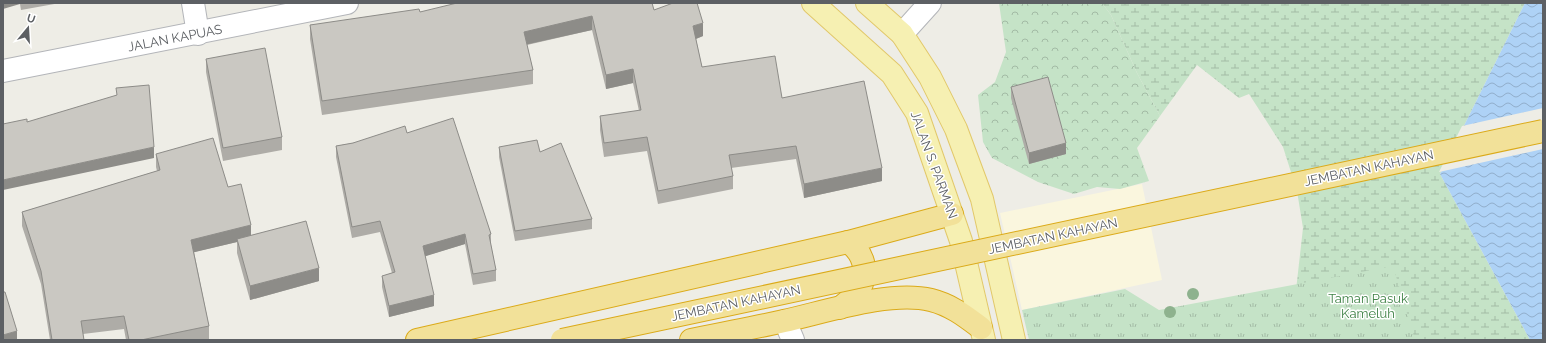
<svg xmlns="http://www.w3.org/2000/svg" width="1546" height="343" font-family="Raleway,sans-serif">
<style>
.commercial{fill:#faf6de}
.forest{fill:url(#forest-crowns)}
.wetland{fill:url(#wetland-marsh)}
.park{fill:url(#park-tufts)}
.water{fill:url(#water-waves)}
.pier{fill:#eeede6}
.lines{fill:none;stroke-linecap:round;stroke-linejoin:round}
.minor-casing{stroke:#b3b5b9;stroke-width:24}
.major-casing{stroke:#e2c86a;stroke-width:24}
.highway-casing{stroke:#dbaa19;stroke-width:24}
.minor{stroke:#fff;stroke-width:22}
.major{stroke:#f6f0b2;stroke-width:22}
.highway{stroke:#f2e199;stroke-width:22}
.highway-bridge-casing{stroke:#dbaa19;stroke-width:24;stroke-linecap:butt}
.highway-bridge{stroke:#f2e199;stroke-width:22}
.tree{fill:#8eb28e}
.wall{fill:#aeaca7}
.shaded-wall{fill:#8d8c88}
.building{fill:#cac8c2;stroke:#8d8c88}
.labels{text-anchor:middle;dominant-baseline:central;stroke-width:3;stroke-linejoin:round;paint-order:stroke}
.street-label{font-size:13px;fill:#5d6064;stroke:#fff}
.park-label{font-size:13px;fill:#3f8246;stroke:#fff}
</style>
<defs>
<pattern id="forest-crowns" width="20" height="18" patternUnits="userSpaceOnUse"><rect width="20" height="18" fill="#c5e3c7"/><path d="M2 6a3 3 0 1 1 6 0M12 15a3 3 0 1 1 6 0" fill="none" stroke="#a3bba5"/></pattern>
<pattern id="wetland-marsh" width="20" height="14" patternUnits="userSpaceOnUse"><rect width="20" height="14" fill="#c5e3c7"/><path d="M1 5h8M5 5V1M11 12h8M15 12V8" fill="none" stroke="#a3bba5"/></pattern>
<pattern id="park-tufts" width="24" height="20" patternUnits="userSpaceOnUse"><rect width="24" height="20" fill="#c5e3c7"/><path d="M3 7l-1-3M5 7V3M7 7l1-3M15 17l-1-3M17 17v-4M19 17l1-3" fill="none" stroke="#a3bba5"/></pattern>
<pattern id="water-waves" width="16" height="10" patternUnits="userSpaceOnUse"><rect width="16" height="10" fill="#aed2f6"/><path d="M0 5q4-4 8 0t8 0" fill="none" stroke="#91aecb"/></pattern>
</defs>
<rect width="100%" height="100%" fill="#eeede6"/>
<path class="commercial" d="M 1142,184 L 1162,280 L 1022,310 L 1000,213 Z"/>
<path class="forest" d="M 999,3 L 1102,3 L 1111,15 L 1137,73 L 1160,116 L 1137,148 L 1149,181 L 1120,189 L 1097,187 L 1074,194 L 1038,182 L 992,158 L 983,142 L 978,95 L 995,82 L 1006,52 Z"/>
<path class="wetland" d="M 1102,3 L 1525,3 L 1440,174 L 1530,340 L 1264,340 L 1295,299 L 1303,228 L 1297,191 L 1283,147 L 1249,94 L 1239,98 L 1197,65 L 1160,116 L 1137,73 L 1111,15 Z"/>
<path class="park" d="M 1393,266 L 1415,340 L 1029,340 L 1022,310 L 1125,289 L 1159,310 Z"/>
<path class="water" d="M 1525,3 L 1543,3 L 1543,340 L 1530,340 L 1440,174 Z"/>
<path class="pier" d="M 1543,108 L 1543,149 L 1439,172 L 1462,126 Z"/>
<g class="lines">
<defs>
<g id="minor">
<path d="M 193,3 L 198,34"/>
<path d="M 902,34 L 930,3"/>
<path d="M 3,71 L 347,3"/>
<path d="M 785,321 L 793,340"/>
</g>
<g id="major">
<path d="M 813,3 L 892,74 L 917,113 L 961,241 L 984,340"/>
<path d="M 867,3 L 902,34 L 930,77 L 956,129 L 982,199 L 1014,340"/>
</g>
<g id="highway">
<path d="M 840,308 C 847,302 855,296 860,288 C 869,270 863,252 848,242"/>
<path d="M 417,340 L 848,242 L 952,214"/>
<path d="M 691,340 C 722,334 753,328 784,321 C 825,312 890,290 931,300 C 951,305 965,316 981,328"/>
</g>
</defs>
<use href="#minor" class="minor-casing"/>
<use href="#major" class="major-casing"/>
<use href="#highway" class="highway-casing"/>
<use href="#minor" class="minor"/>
<use href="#major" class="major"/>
<use href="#highway" class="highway"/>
<defs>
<path id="highway-bridge" d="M 562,340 L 1543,131"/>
</defs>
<use href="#highway-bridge" class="highway-bridge-casing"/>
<use href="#highway-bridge" class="highway-bridge"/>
</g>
<g class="tree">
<circle cx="1193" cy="294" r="6"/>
<circle cx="1170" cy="312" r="6"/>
</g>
<g class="wall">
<path d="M 3,3 L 60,3 L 21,10 L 20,4 Z"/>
<path d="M 654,10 L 703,36 L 696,39 L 702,67 L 782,98 L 882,181 L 804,198 L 796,159 L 731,168 L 733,176 L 733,189 L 658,204 L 647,151 L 604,157 L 600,130 L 600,116 L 639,111 L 633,83 L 606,89 L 592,30 L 527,45 L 533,70 L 533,84 L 322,115 L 310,39 L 310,25 L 420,12 Z"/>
<path d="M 206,59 L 282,137 L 282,150 L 223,161 L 206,72 Z"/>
<path d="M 1011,87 L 1066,154 L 1029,164 L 1011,98 Z"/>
<path d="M 407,133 L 491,234 L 491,245 L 496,270 L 496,281 L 473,285 L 465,244 L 425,256 L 434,306 L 389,317 L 382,287 L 382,276 L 392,273 L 380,232 L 352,238 L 336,157 L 336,146 Z"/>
<path d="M 499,147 L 540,152 L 592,219 L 592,229 L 515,241 L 499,157 Z"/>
<path d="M 156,154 L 228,187 L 251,236 L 319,281 L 250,300 L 237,253 L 237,242 L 194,252 L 209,326 L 209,339 L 205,340 L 126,340 L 124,329 L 83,334 L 84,340 L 50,340 L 41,284 L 22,226 L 22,212 L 157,171 L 156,167 Z"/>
</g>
<g class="shaded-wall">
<path d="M 3,3 L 20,3 L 20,4 L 3,9 Z"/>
<path d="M 592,16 L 592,30 L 524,45 L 524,32 Z"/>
<path d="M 703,23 L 703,36 L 693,40 L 693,26 Z"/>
<path d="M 633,69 L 633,83 L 606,89 L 606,75 Z"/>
<path d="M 1066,143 L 1066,154 L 1029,164 L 1029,153 Z"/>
<path d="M 154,147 L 154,158 L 3,190 L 3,180 Z"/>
<path d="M 882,168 L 882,181 L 804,198 L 804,184 Z"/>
<path d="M 251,225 L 251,239 L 237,239 L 237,242 L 191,253 L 191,240 Z"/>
<path d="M 465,234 L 465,244 L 423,257 L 423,246 Z"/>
<path d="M 319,268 L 319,281 L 250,300 L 250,286 Z"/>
<path d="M 434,295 L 434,306 L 389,317 L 389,306 Z"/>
<path d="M 17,331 L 17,340 L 3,340 L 3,335 Z"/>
</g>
<g class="building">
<path d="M 457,3 L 652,3 L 654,10 L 673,3 L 697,3 L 703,23 L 693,26 L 702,67 L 775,56 L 782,98 L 864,81 L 882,168 L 804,184 L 796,146 L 729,155 L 733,176 L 658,191 L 647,137 L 604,143 L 600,116 L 641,110 L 633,69 L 606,75 L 592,16 L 524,32 L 533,70 L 322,101 L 310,25 L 419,9 L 420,12 Z"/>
<path d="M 265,48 L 282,137 L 223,148 L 206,59 Z"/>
<path d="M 1048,77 L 1066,143 L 1029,153 L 1011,87 Z"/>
<path d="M 149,85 L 154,147 L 3,180 L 3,124 L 27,119 L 27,122 L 117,95 L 116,88 Z"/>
<path d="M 453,118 L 491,234 L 489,235 L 496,270 L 473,274 L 465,234 L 423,246 L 434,295 L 389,306 L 382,276 L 395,272 L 380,221 L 352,227 L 336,146 L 353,143 L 405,126 L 407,133 Z"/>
<path d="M 213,138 L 228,187 L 241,184 L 251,225 L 191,240 L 209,326 L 141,340 L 129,340 L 124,316 L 81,321 L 84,340 L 52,340 L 41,271 L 22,212 L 160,170 L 156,154 Z"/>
<path d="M 537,140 L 540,152 L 561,143 L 592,219 L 515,231 L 499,147 Z"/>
<path d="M 306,221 L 319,268 L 250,286 L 237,239 Z"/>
<path d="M 3,292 L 5,292 L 17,331 L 3,335 Z"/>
</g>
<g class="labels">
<g class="street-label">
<text transform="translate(175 38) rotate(-11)">JALAN KAPUAS</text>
<text transform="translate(934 165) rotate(70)">JALAN S. PARMAN</text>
<text transform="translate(1369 168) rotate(-12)">JEMBATAN KAHAYAN</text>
<text transform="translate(1053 236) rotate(-12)">JEMBATAN KAHAYAN</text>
<text transform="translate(736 303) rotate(-12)">JEMBATAN KAHAYAN</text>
</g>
<g class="park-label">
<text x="1368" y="298">Taman Pasuk<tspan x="1368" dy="15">Kameluh</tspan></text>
</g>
</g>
<rect width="1546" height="343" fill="none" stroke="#5d6064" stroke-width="8"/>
<g transform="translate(28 28) rotate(18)" stroke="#ffffff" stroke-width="3" paint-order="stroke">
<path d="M0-3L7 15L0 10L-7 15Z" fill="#5d6064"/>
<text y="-6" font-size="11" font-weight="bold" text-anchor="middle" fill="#5d6064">U</text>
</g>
</svg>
